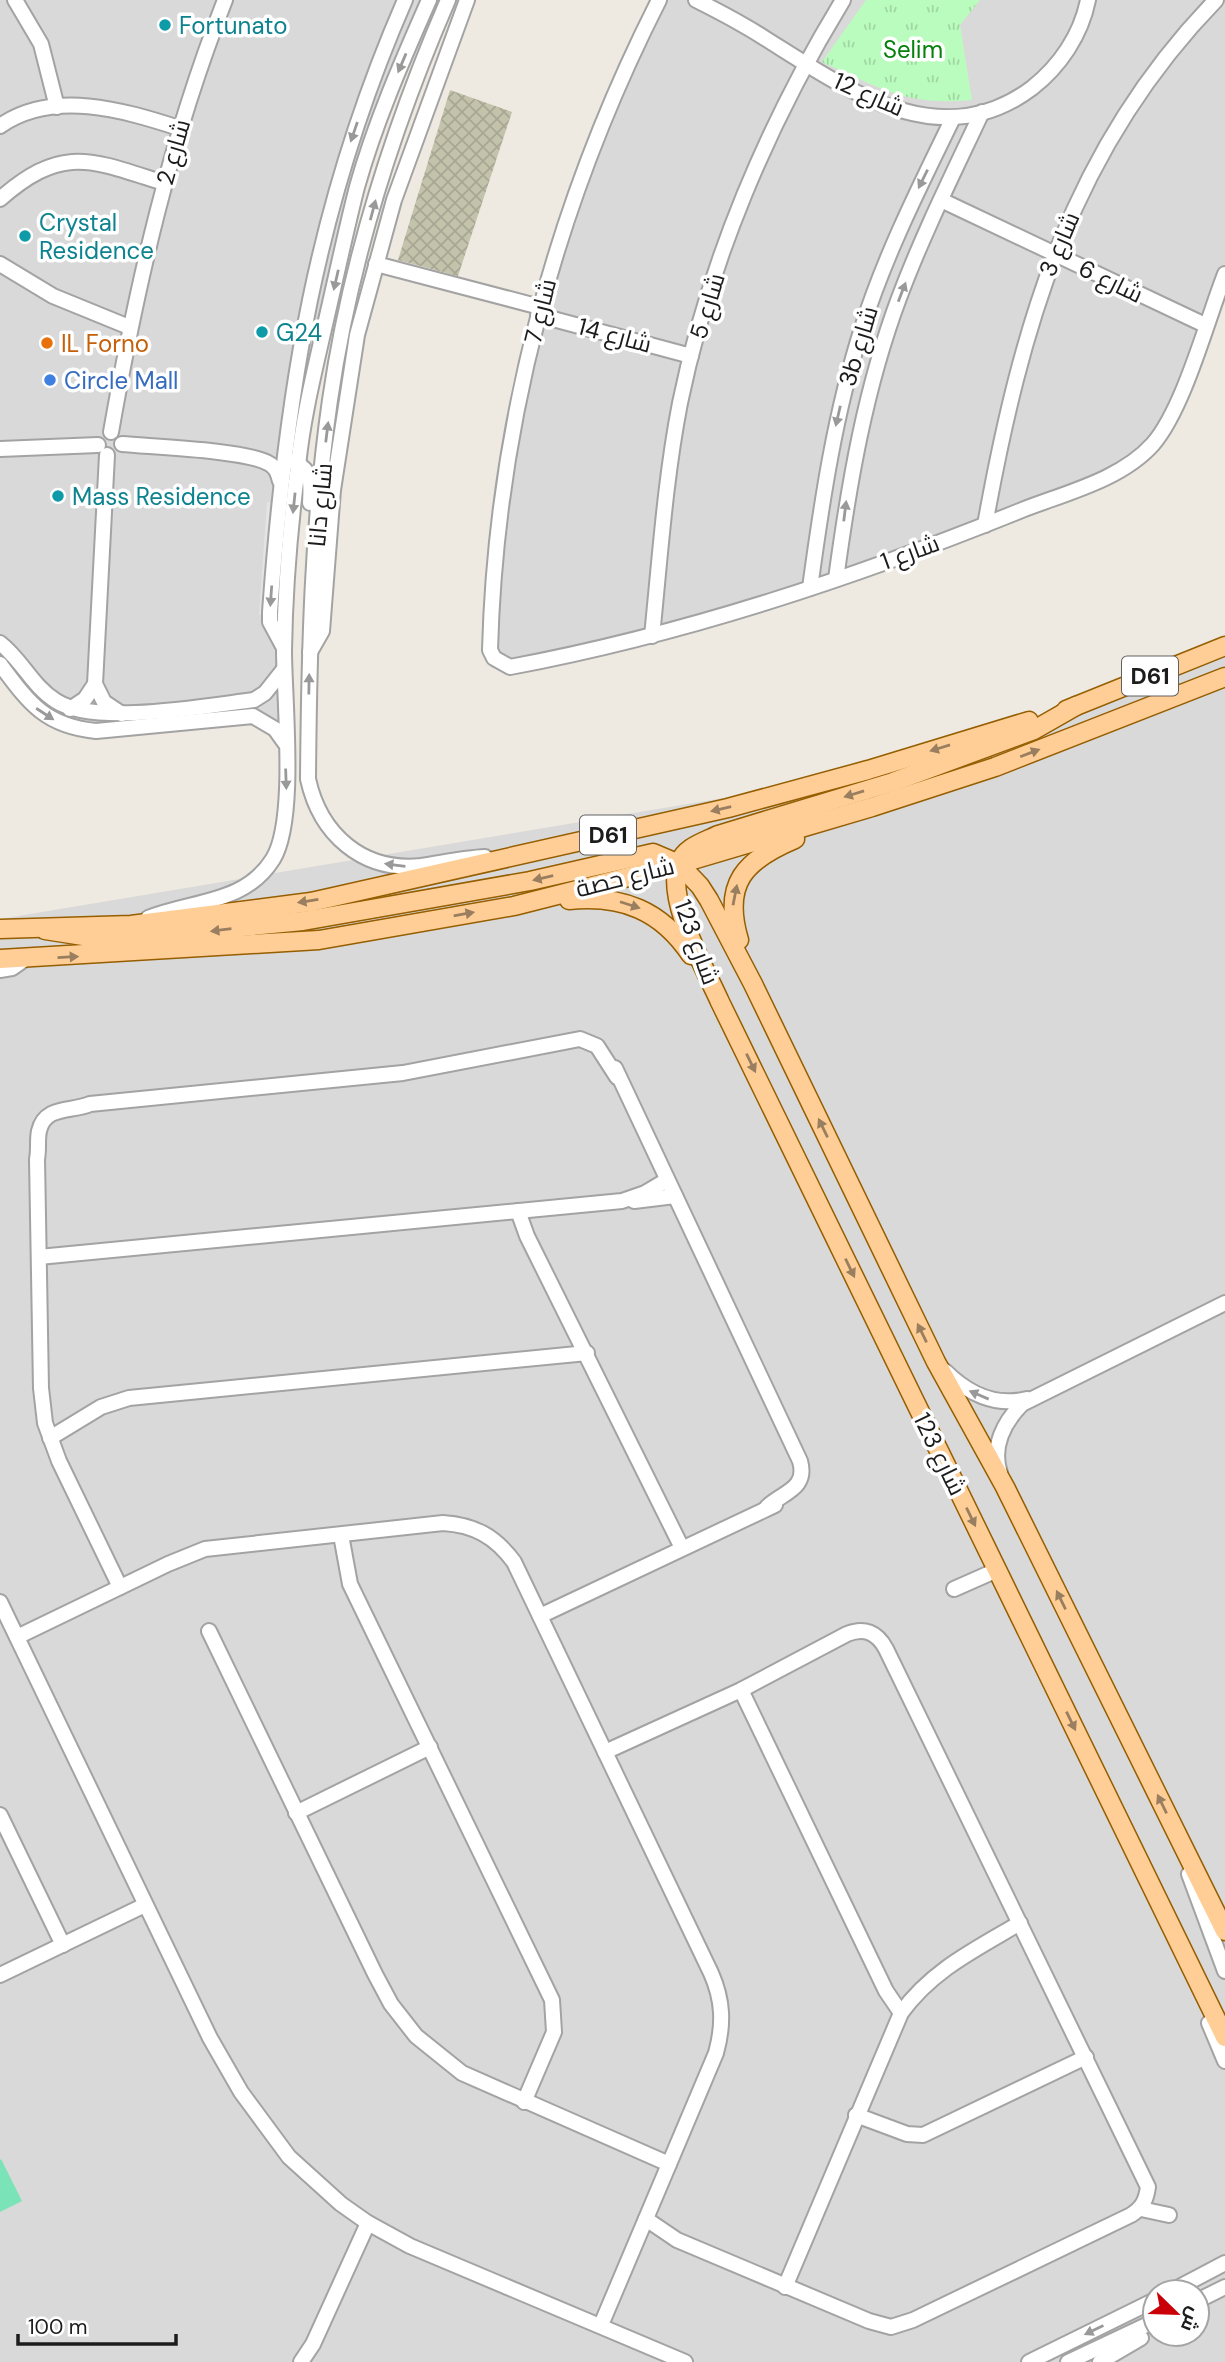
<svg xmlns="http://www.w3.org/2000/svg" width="1225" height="2362" font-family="'DM Sans',Cairo,sans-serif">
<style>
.residential{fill:#dad9d9;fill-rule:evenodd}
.construction{fill:url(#construction-cross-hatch)}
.park{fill:url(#park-tufts)}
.pitch{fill:#7ae3b7}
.parking{fill:#e4e4e4}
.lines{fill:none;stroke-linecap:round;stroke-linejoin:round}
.minor-casing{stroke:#a3a3a3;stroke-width:18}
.major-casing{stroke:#955e00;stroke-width:21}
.minor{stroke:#fff;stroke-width:14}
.major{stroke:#ffce96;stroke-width:18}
.oneway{fill:#999}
.oneway2{fill:#997e5f}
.culture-dot{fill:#0f9aa8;stroke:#fff;stroke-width:2.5}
.food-dot{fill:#e8710a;stroke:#fff;stroke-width:2.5}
.shop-dot{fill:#3f7fe0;stroke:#fff;stroke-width:2.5}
.labels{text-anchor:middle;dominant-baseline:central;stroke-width:7;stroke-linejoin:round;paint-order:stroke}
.shield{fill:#fff;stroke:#606060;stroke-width:2}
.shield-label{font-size:23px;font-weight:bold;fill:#1c1c1c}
.culture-label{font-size:24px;fill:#0d838f;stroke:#fff;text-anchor:start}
.park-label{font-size:24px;fill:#05800b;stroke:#fff}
.street-label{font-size:24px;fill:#1c1c1c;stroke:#fff}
.food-label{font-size:24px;fill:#c56008;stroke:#fff;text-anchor:start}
.shop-label{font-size:24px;fill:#366cbe;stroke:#fff;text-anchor:start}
</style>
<defs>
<pattern id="construction-cross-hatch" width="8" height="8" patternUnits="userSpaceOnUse" patternTransform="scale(1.75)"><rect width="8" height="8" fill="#c3c3ac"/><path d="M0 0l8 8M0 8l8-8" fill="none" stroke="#a7a793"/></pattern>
<pattern id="park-tufts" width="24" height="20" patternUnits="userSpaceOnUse" patternTransform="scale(1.75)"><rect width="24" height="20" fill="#bafcbd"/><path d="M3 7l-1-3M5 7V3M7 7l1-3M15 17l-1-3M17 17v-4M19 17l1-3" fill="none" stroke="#9fd7a2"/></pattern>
</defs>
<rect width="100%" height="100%" fill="#eeeae1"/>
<g class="residential">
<path d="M 0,0 L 427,0 L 334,266 L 277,642 L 280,746 L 269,730 L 239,719 L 83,737 L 60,729 L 33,714 L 0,672 Z"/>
<path d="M 659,0 L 1225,0 L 1225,288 L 1166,439 L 1130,474 L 1016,518 L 802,591 L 510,675 L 491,667 L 482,648 L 489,570 L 547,271 Z"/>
<path d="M 1225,657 L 1225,2362 L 0,2362 L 0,919 L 963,758 ZM 1155,2292 L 1197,2292 L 1197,2334 L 1155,2334 Z"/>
</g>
<path class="construction" d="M 450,90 L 512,112 L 458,276 L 398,260 Z"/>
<path class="park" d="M 866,0 L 980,0 L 960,25 L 972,100 C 906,106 880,88 822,62 Z"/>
<path class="pitch" d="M 1,2159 L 22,2201 L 0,2212 L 0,2160 Z"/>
<path class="parking" d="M 267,502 L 270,502 L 262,615 L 259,615 Z"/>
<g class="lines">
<defs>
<g id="minor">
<path d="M 15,0 L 41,44 L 57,107"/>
<path d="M 448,0 C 393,127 350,262 330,400 C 312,525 309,653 308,779 C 320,834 362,872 421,866 C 442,863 463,858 485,857"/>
<path d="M 659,0 C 557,201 496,424 490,650 L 494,658 L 510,667 C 686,634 856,577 1022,510 C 1065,493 1121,480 1153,444 C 1184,408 1207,320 1225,274"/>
<path d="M 696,0 C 720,12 743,24 766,39 C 846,89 940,157 1032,88 C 1060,66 1081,35 1088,0"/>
<path d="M 0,126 C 53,89 123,110 179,128"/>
<path d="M 0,199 C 63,144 91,160 164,183"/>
<path d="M 941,200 L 1205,325"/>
<path d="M 0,264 L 53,296 L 129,327"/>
<path d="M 376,264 L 540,307"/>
<path d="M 538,315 L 691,356"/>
<path d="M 111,432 C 137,284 170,140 225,0"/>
<path d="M 122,444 C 154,447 244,450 268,463 C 276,467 278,473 280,481"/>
<path d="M 0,449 L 98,445"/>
<path d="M 107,455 L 95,684 L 104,702 L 122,714"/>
<path d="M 291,461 C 313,469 311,482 310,503"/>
<path d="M 985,525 C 1021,326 1071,149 1216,0"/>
<path d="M 836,579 C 849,483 865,389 899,298 C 923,234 953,174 982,112"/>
<path d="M 810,588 C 822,500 835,413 862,328 C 885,255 920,186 953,118"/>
<path d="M 652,636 C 660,558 665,480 680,403 C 709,262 768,123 843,0"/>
<path d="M 0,643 C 22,660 32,686 56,701 C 95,726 205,706 254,700 L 265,693 L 284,669"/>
<path d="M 284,648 L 270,622 L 270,612 C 286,391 316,204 405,0"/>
<path d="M 310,652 L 322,631 L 333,490 L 357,335 L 394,200 L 467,0"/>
<path d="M 0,664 C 29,703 45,726 96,731 L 253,716 L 275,729 L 285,743"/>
<path d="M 70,709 L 85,699 L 95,684"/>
<path d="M 148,918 C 193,900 245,904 273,859 C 297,820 284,700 284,650 C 285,589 290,527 298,466 C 303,415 316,365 327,316 C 337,273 346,230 357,187 C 375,123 402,61 429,0"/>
<path d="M 0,970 L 12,968 L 25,959"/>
<path d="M 615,1068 L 800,1461 C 808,1489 783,1492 767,1507"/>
<path d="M 634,1201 L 675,1196"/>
<path d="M 518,1211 L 527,1236 L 682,1548"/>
<path d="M 39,1257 L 622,1201 L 645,1193 L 667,1180"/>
<path d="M 945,1371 C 967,1393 995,1407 1027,1399"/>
<path d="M 50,1438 L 101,1407 L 129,1398 L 587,1353"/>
<path d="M 1000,1473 C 991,1447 1004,1422 1022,1404 L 1225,1303"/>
<path d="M 341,1535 L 350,1584 L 552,2000 L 554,2032 L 524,2102"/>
<path d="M 120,1587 L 59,1461 L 45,1423 L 41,1388 L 37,1159 C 39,1150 37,1140 39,1131 C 45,1105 72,1112 90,1104 L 403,1073 L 580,1039 L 597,1046 L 617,1077"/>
<path d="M 954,1589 L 997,1570"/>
<path d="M 0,1602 L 210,2038 L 241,2092 L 289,2157 L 341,2204 L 368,2223 L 410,2246 L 685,2362"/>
<path d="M 540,1616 L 775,1505"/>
<path d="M 209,1631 L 375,1974 L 391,2004 L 416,2036 L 462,2073 L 669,2164"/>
<path d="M 17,1637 L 168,1564 L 205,1549 L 443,1523 C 474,1525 495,1536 514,1562 L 711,1973 C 723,2000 724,2024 716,2053 L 601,2325"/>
<path d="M 741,1690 L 886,1991 L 901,2013"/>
<path d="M 605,1752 L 741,1690 L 847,1634 C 864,1627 877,1632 886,1649 L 1148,2187 C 1146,2201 1142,2208 1131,2215 L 913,2320 L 891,2327 L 869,2321 L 677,2240 L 646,2219"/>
<path d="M 296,1813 L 430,1747"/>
<path d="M 0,1815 L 63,1945"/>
<path d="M 1189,1874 L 1225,1971"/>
<path d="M 0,1975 L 145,1905"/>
<path d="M 1209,2023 L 1225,2061"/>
<path d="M 856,2115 L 907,2134 L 923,2135 L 1086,2057"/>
<path d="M 1141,2209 L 1169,2215"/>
<path d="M 785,2287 L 901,2013 C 932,1970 976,1949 1020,1923"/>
<path d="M 1170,2292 L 1225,2263"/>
<path d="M 1197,2301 L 1225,2287"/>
<path d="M 301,2362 L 313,2344 L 368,2223"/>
<path d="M 1029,2362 L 1155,2300"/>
<path d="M 1068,2362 L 1155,2321"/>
<path d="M 1100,2362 L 1141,2338"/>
</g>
<g id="major">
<path d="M 1076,706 L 1034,730 L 893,782 L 718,835 C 704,842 685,847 679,863 C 665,900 705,968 720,1002 L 1225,2037"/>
<path d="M 1066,710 L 1225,646"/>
<path d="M 569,900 C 622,895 661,910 691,955"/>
<path d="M 0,929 L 131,925 L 311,902 L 728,808 L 868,770 L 1029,721"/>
<path d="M 45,930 L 109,940 L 303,921 L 530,881 L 653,853 L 679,864 L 700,886 L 709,900 L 753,984 L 936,1362 L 1005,1487 L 1225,1931"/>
<path d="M 739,940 C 722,883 745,860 795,839"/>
<path d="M 0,959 L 319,940 L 514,906 L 679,864 L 872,807 L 995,767 L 1225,677"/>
</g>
</defs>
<use href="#minor" class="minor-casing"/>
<use href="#major" class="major-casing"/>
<use href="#minor" class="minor"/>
<use href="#major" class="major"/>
</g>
<defs><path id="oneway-solid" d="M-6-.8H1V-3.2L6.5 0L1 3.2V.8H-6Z" transform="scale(1.75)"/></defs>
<g class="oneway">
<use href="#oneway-solid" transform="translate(402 63) rotate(113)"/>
<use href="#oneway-solid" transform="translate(354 132) rotate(109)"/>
<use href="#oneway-solid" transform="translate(923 179) rotate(116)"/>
<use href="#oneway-solid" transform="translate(373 210) rotate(-75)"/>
<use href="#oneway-solid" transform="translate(336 280) rotate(103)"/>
<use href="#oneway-solid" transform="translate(902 292) rotate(-69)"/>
<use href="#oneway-solid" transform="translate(838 416) rotate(103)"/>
<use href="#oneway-solid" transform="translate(327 432) rotate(-83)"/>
<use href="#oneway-solid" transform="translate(294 503) rotate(96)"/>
<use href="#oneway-solid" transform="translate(845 511) rotate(-83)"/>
<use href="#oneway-solid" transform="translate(271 596) rotate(94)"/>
<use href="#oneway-solid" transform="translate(309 684) rotate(-89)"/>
<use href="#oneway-solid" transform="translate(45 714) rotate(33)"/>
<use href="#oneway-solid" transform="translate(286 779) rotate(88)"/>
<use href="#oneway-solid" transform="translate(395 865) rotate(-173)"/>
<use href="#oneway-solid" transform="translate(979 1395) rotate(-157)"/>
<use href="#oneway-solid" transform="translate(1094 2330) rotate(154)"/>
</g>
<g class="oneway2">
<use href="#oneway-solid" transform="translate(940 748) rotate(163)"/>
<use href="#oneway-solid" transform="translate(1030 753) rotate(-21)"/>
<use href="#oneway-solid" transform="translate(854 794) rotate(163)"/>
<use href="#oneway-solid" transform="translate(721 809) rotate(167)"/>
<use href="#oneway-solid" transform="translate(543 878) rotate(167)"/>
<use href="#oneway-solid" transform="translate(735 895) rotate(-79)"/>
<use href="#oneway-solid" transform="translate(308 901) rotate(171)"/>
<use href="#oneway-solid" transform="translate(630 905) rotate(18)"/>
<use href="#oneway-solid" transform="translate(464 914) rotate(-10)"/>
<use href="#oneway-solid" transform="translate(221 930) rotate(173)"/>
<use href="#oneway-solid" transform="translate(68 957) rotate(-3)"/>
<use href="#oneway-solid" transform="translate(751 1063) rotate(64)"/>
<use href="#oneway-solid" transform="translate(823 1128) rotate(-116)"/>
<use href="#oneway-solid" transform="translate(850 1268) rotate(64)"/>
<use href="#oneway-solid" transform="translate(922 1333) rotate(-116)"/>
<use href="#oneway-solid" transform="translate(971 1517) rotate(64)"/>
<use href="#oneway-solid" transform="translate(1061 1600) rotate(-116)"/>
<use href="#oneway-solid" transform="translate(1071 1721) rotate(64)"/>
<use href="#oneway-solid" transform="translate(1162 1804) rotate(-116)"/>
</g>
<g class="culture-dot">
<circle cx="165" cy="25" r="7"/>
<circle cx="25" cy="236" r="7"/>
<circle cx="262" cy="332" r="7"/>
<circle cx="58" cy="496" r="7"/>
</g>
<circle class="food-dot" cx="47" cy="343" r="7"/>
<circle class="shop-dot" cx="50" cy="380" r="7"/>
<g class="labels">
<g class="shield">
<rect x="1122" y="656.5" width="56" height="39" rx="5"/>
<rect x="580" y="815.5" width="56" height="39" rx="5"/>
</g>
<g class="shield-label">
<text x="1150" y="676">D61</text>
<text x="608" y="835">D61</text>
</g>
<g class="culture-label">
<text x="179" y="25">Fortunato</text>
<text x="39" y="222">Crystal<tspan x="39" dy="28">Residence</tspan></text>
<text x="276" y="332">G24</text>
<text x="72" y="496">Mass Residence</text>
</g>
<g class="park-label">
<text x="913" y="49">Selim</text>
</g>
<g class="street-label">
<text transform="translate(869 94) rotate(24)">شارع 12</text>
<text transform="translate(173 152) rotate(-74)">شارع 2</text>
<text transform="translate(1059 244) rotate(-67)">شارع 3</text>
<text transform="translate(1111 281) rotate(26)">شارع 6</text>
<text transform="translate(707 306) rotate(-73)">شارع 5</text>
<text transform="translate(540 311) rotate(-76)">شارع 7</text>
<text transform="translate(615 335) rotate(15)">شارع 14</text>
<text transform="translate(858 346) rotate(-73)">3b شارع</text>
<text transform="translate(320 505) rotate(-85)">شارع دانا</text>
<text transform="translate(910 552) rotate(-20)">شارع 1</text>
<text transform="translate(625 877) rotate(-14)">شارع حصة</text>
<text transform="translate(697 942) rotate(70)">شارع 123</text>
<text transform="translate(940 1454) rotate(64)">شارع 123</text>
</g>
<g class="food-label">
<text x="61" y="343">IL Forno</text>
</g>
<g class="shop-label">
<text x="64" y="380">Circle Mall</text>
</g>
</g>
<g transform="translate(1176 2313) rotate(113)"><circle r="33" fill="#ffffff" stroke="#a4a4a4" stroke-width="2"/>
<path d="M0-5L12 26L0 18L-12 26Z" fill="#c90007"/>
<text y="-10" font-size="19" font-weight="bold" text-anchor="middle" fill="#1c1c1c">ش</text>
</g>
<path d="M18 2334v10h158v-10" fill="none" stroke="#1c1c1c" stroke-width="3.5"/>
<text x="28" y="2334" font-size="21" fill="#1c1c1c" stroke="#ffffff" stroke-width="5" paint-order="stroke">100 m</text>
</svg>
